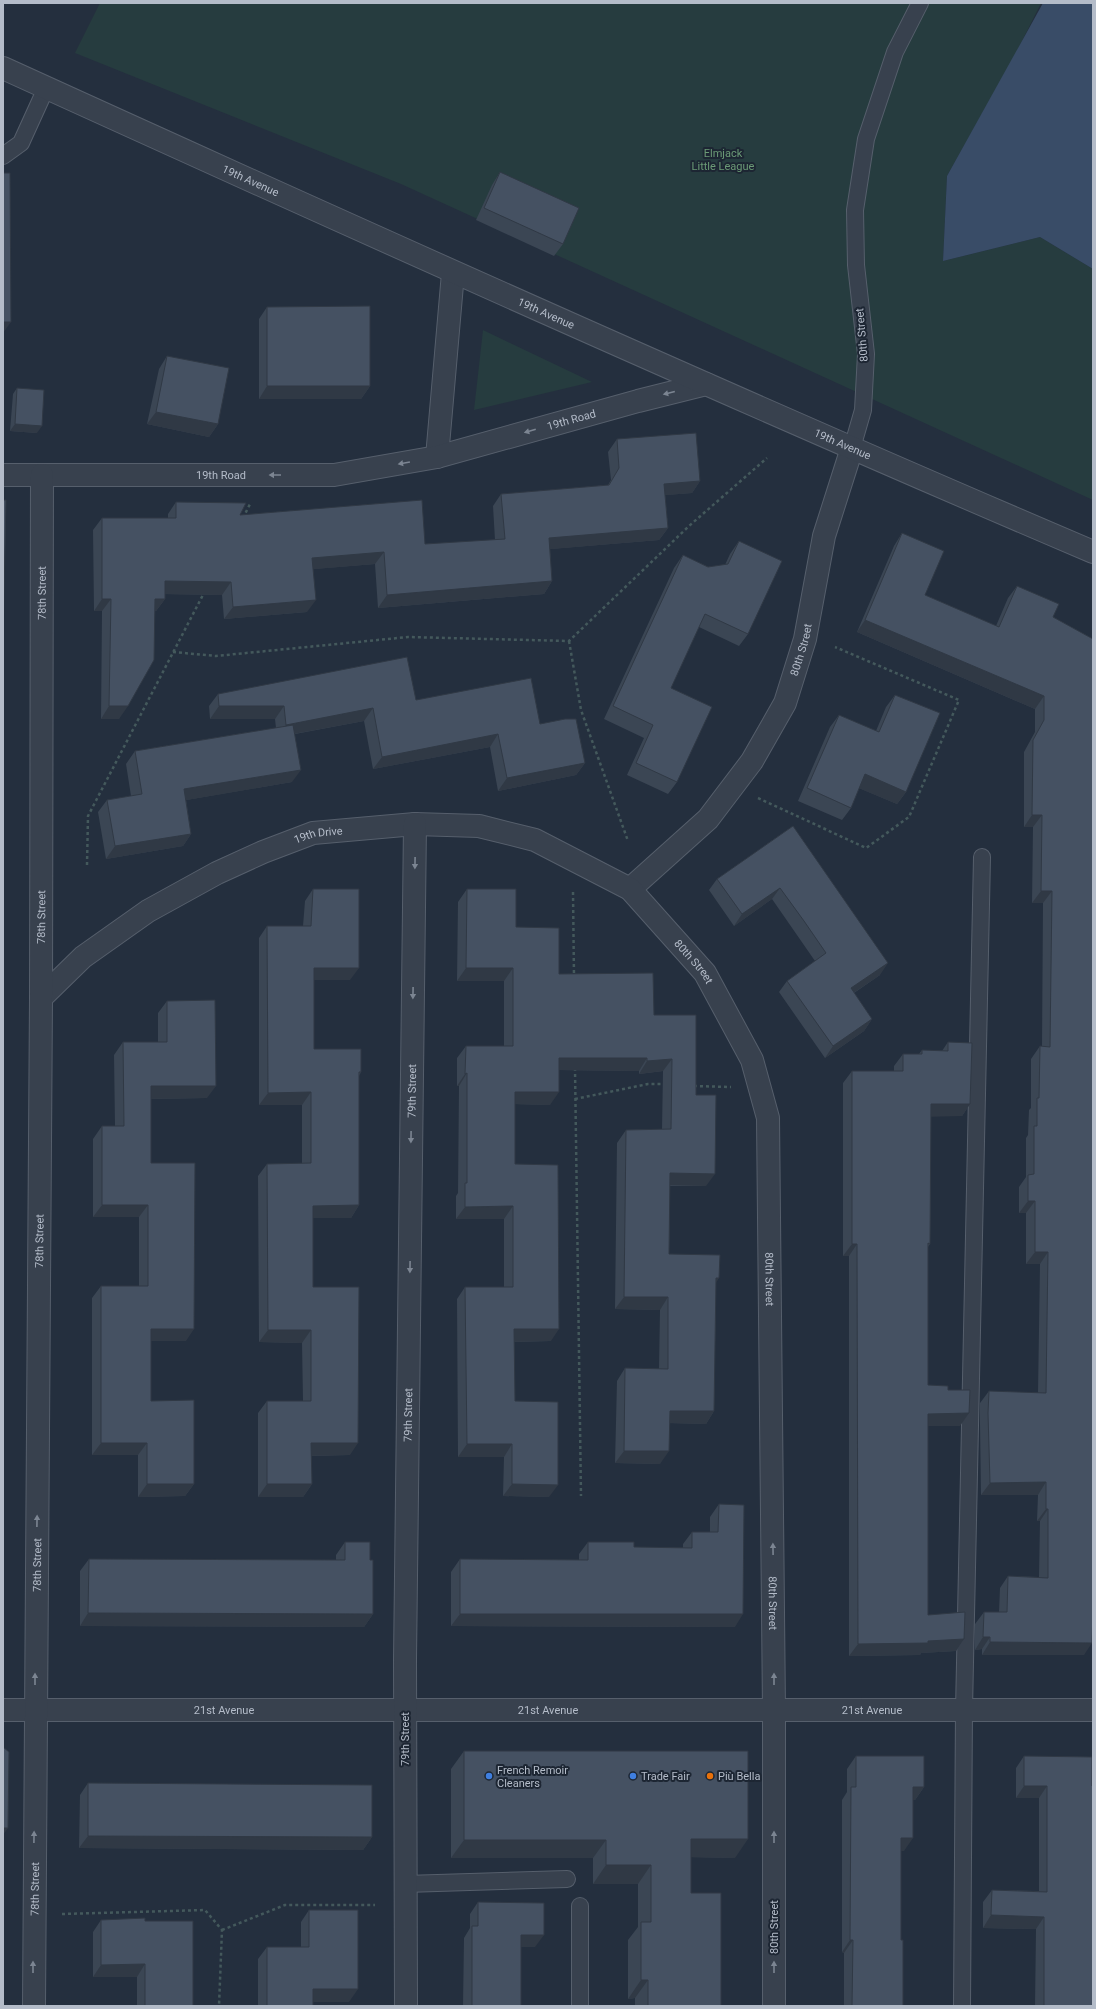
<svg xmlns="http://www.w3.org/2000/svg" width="1096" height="2009" font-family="Roboto,sans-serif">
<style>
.green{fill:#263c3f}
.water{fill:#394c67}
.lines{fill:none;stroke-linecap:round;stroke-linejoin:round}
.service-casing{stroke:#565f6c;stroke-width:18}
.minor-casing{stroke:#565f6c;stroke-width:24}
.tertiary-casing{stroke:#565f6c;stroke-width:24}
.path{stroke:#44595c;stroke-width:2.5;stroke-dasharray:3 3;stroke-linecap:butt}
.service{stroke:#38414e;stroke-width:16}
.minor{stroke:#38414e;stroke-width:22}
.tertiary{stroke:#38414e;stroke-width:22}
.wall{fill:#3b4654}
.shaded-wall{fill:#303945}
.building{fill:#455162;stroke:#303945}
.oneway{fill:#7c8592}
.shop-dot{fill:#3f7fe0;stroke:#1d2633;stroke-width:1.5}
.food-dot{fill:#e8710a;stroke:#1d2633;stroke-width:1.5}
.labels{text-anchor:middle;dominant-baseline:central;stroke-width:4;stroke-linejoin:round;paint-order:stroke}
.park-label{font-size:11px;fill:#6b9a76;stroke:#1d2633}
.street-label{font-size:11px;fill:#b4bcc9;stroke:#1d2633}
.poi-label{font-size:11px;fill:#b4bcc9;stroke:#1d2633;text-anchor:start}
</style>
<rect width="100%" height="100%" fill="#242f3e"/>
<g class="green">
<path d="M 100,3 L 1041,3 L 1014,57 L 947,176 L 943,261 L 1040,237 L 1093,269 L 1093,500 L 401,184 L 75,53 Z"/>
<path d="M 483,330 L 592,382 L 474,410 Z"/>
</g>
<path class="water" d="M 1043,3 L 1093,3 L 1093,269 L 1040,237 L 943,261 L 947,176 Z"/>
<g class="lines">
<defs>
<g id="service">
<path d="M 3,156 L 21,143 L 46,88"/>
<path d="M 852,448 L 863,410 L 866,354 L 856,265 L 855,210 L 866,139 L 895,52 L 920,3"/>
<path d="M 405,1884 L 567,1879"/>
<path d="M 580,1906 L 580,2006"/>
<path d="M 962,2006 L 964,1710 L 982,857"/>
</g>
<g id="minor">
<path d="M 437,457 L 453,273"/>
<path id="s1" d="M 3,475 L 334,475 L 437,457 L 638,401 L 706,384"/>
<path id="s2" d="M 630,889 L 708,819 L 752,761 L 785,703 L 805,639 L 824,536 L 852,448"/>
<path id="s3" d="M 41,998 L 83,957 L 148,911 L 217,873 L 263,852 L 313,833 L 415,824 L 479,826 L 535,840 L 630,889 L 705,973 L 752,1060 L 768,1118 L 774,1711 L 774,2006"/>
<path id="s4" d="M 3,1710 L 1093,1710"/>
<path id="s5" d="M 34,2006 L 41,998 L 42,475"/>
<path id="s6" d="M 406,2006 L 405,1660 L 415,824"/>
</g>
<g id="tertiary">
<path id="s7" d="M 3,68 C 365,233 727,396 1093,552"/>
</g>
</defs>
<use href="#service" class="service-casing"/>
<use href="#minor" class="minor-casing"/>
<use href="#tertiary" class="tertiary-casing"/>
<g class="path">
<path d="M 243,518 L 251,502"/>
<path d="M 569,641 L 581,710 L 628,841"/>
<path d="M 173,652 L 216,656 L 408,637 L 569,641 L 689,526 L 767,458"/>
<path d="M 758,798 L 866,848 L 909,817 L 959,700 L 835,647"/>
<path d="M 87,865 L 88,816 L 205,591"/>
<path d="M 573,892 L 574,977"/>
<path d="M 575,1068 L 581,1496"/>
<path d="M 694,1086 L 731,1087"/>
<path d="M 575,1099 L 648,1084 L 665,1084"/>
<path d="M 62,1914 L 205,1910 L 222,1930 L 219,2006"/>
<path d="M 222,1930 L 285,1905 L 375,1905"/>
</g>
<use href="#service" class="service"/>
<use href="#minor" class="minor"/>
<use href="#tertiary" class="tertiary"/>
</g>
<g class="wall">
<path d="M 500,172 L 563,244 L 554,256 L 476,220 L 492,185 Z"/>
<path d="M 267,307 L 370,386 L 361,399 L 259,399 L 259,319 Z"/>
<path d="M 167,356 L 218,424 L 209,437 L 147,424 L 159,369 Z"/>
<path d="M 17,388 L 37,433 L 10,431 L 13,394 Z"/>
<path d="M 617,439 L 700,481 L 692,493 L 665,495 L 668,528 L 659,540 L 550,549 L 552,581 L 544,594 L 378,608 L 375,564 L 313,569 L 307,612 L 224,619 L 222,595 L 165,594 L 165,599 L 156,611 L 155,611 L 119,719 L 101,719 L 102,611 L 94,611 L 93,530 L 102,518 L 168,518 L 168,514 L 176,502 L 240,515 L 425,544 L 495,540 L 493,506 L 501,494 L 608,485 L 611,480 L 608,452 Z"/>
<path d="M 902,533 L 925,595 L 996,626 L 1008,598 L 1017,586 L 1053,617 L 1093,639 L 1093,1614 L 1084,1655 L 982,1655 L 982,1649 L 975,1650 L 975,1624 L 984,1612 L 999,1612 L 1000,1588 L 1008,1576 L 1039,1577 L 1040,1521 L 1037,1521 L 1038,1495 L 981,1495 L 980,1425 L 980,1403 L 989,1391 L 1038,1393 L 1040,1264 L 1026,1264 L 1026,1213 L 1019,1213 L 1019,1187 L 1026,1177 L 1026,1138 L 1028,1135 L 1029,1110 L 1031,1108 L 1031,1059 L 1040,1046 L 1042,1046 L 1043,903 L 1032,903 L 1033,827 L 1024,827 L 1024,752 L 1035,732 L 1035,709 L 857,632 L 894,546 Z"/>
<path d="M 739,541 L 748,634 L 739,646 L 699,627 L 671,688 L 677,782 L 668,794 L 627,775 L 644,738 L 604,719 L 674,568 L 683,555 L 708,567 L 725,565 L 730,554 Z"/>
<path d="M 218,694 L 416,700 L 540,724 L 585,763 L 576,775 L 498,791 L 490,747 L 373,769 L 364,721 L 295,734 L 292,782 L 186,800 L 191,834 L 183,846 L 106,859 L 98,812 L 107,800 L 131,796 L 126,764 L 135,751 L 276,728 L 275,719 L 210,719 L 209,706 Z"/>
<path d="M 895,695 L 906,792 L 897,804 L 859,788 L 851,808 L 842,820 L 798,801 L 830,727 L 839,715 L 876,731 L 886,707 Z"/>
<path d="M 793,826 L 880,975 L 854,993 L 872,1019 L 864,1031 L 825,1058 L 779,992 L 787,981 L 815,961 L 772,899 L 734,926 L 709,890 L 717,879 Z"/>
<path d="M 313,889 L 350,980 L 314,980 L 314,1049 L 361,1072 L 359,1076 L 359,1205 L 351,1218 L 313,1218 L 313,1287 L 350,1455 L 311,1456 L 312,1484 L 303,1497 L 258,1497 L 258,1413 L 267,1401 L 303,1401 L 302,1343 L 259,1342 L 258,1176 L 267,1164 L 302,1164 L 302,1105 L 259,1105 L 259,938 L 267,926 L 303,926 L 305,901 Z"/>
<path d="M 467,889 L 516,927 L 559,974 L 654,1015 L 696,1095 L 706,1186 L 670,1186 L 669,1254 L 716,1283 L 714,1411 L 706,1424 L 670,1423 L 660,1464 L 615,1463 L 617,1381 L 625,1368 L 659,1369 L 660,1310 L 615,1309 L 617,1143 L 626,1130 L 662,1129 L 663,1071 L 639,1074 L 639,1071 L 559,1070 L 550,1105 L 515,1104 L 515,1164 L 551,1341 L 514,1342 L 515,1401 L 549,1497 L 503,1496 L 504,1457 L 458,1457 L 457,1299 L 465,1287 L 504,1287 L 504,1219 L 456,1219 L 456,1196 L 458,1193 L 459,1086 L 457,1086 L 457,1058 L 466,1046 L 504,1046 L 504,981 L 457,981 L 458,902 Z"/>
<path d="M 167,1001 L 207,1098 L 151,1099 L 151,1163 L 186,1341 L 151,1341 L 151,1401 L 194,1484 L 185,1496 L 138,1497 L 138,1455 L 92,1455 L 92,1298 L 101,1286 L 139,1286 L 139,1217 L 93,1217 L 93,1139 L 102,1126 L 115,1126 L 114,1055 L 123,1042 L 158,1042 L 158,1013 Z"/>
<path d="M 948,1042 L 970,1104 L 962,1116 L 931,1116 L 930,1244 L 928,1247 L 928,1385 L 948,1390 L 960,1426 L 928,1426 L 928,1615 L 964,1639 L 956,1651 L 921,1653 L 920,1655 L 849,1656 L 849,1256 L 843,1256 L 843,1083 L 852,1071 L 894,1071 L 894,1066 L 903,1054 L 919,1054 L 922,1050 L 942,1051 Z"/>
<path d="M 719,1504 L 735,1627 L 451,1626 L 451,1572 L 460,1559 L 579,1560 L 579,1554 L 588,1542 L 634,1547 L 683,1548 L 683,1544 L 692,1532 L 710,1532 L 710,1517 Z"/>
<path d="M 345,1542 L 370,1560 L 373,1614 L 364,1627 L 80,1626 L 80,1571 L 89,1559 L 336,1560 L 336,1555 Z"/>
<path d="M 464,1751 L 735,1858 L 691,1857 L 691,1893 L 721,2006 L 635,2006 L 635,1998 L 628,1999 L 628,1940 L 638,1927 L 638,1884 L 593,1884 L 593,1858 L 451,1858 L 451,1769 Z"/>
<path d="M 856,1756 L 924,1787 L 915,1800 L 913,1800 L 904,1851 L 901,1851 L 901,1940 L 903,2006 L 844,2006 L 844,1953 L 842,1952 L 842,1800 L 847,1792 L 847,1769 Z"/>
<path d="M 1024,1756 L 1092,1757 L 1093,2006 L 1035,2006 L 1036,1929 L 983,1928 L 983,1902 L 992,1890 L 1039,1891 L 1039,1798 L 1016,1798 L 1016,1768 Z"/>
<path d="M 88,1783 L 372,1837 L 363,1850 L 79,1848 L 80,1795 Z"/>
<path d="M 478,1902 L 535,1947 L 521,1947 L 521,2006 L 463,2006 L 464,1938 L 470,1928 L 470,1914 Z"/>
<path d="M 309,1910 L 349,2002 L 313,2002 L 313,2006 L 258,2006 L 258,1959 L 267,1947 L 301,1947 L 301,1922 Z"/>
<path d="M 101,1920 L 145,1921 L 193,2006 L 137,2006 L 137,1977 L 93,1977 L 93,1932 Z"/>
</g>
<g class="shaded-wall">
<path d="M 3,322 L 11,322 L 3,333 Z"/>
<path d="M 267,386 L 370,386 L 361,399 L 259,399 Z"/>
<path d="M 156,412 L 218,424 L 209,437 L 147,424 Z"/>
<path d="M 15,424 L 42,426 L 37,433 L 10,431 Z"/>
<path d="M 700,481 L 692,493 L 655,496 L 664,484 Z"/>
<path d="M 668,528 L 659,540 L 540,550 L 549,538 Z"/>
<path d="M 384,552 L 375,564 L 304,570 L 312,558 Z"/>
<path d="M 165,581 L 231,582 L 222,595 L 156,594 Z"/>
<path d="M 552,581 L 544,594 L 378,608 L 387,595 Z"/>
<path d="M 102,599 L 111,599 L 102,611 L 94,611 Z"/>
<path d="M 155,599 L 165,599 L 156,611 L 146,611 Z"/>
<path d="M 316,600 L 307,612 L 224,619 L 233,607 Z"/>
<path d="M 865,620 L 1044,696 L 1035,709 L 857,632 Z"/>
<path d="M 109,706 L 128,706 L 119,719 L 101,719 Z"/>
<path d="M 219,706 L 284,706 L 275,719 L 210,719 Z"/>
<path d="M 373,708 L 364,721 L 277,737 L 286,725 Z"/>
<path d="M 498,734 L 490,747 L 373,769 L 382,757 Z"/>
<path d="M 585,763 L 576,775 L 498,791 L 507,778 Z"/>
<path d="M 301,770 L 292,782 L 175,802 L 184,789 Z"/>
<path d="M 865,774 L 906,792 L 897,804 L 856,787 Z"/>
<path d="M 1032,815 L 1042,815 L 1033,827 L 1024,827 Z"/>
<path d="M 191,834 L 183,846 L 106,859 L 115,846 Z"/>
<path d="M 780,888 L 772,899 L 734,926 L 742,914 Z"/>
<path d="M 1041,891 L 1052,891 L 1043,903 L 1032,903 Z"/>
<path d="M 888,963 L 880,975 L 843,1000 L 851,988 Z"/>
<path d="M 314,968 L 359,968 L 350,980 L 306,980 Z"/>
<path d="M 466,968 L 513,968 L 504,981 L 457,981 Z"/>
<path d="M 872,1019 L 864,1031 L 825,1058 L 833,1046 Z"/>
<path d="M 559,1058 L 647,1058 L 639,1071 L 550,1070 Z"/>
<path d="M 672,1059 L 663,1071 L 639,1074 L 647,1061 Z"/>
<path d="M 467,1073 L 459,1086 L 457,1086 L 465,1074 Z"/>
<path d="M 151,1086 L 216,1086 L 207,1098 L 143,1099 Z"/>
<path d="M 311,1092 L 302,1105 L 259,1105 L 268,1093 Z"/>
<path d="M 515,1092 L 559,1092 L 550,1105 L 507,1104 Z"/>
<path d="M 931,1104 L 970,1104 L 962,1116 L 922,1117 Z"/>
<path d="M 670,1173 L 715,1174 L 706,1186 L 662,1185 Z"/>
<path d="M 1028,1201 L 1035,1201 L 1026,1213 L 1019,1213 Z"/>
<path d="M 102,1205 L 148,1205 L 139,1217 L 93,1217 Z"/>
<path d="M 359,1205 L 351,1218 L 305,1218 L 313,1206 Z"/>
<path d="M 513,1206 L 504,1219 L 456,1219 L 465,1207 Z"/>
<path d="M 852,1244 L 857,1244 L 849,1256 L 843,1256 Z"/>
<path d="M 1035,1252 L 1048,1252 L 1040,1264 L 1026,1264 Z"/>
<path d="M 716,1278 L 719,1278 L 711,1291 Z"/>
<path d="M 624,1297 L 668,1297 L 660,1310 L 615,1309 Z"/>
<path d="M 151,1329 L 194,1329 L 186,1341 L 142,1341 Z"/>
<path d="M 514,1329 L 559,1329 L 551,1341 L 506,1342 Z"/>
<path d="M 268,1330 L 311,1330 L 302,1343 L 259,1342 Z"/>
<path d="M 670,1411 L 714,1411 L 706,1424 L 662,1423 Z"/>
<path d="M 969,1413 L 960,1426 L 919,1426 L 928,1414 Z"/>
<path d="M 101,1443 L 147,1443 L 138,1455 L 92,1455 Z"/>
<path d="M 311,1443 L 358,1443 L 350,1455 L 303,1456 Z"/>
<path d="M 467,1444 L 512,1444 L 504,1457 L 458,1457 Z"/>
<path d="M 624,1451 L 669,1451 L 660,1464 L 615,1463 Z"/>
<path d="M 1046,1482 L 1038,1495 L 981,1495 L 990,1483 Z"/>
<path d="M 147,1484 L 194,1484 L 185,1496 L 138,1497 Z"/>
<path d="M 267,1484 L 312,1484 L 303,1497 L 258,1497 Z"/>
<path d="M 512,1484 L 558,1485 L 549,1497 L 503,1496 Z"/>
<path d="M 1046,1509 L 1048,1509 L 1040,1521 L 1037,1521 Z"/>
<path d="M 88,1613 L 373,1614 L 364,1627 L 80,1626 Z"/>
<path d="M 460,1614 L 743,1614 L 735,1627 L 451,1626 Z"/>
<path d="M 983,1637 L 990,1637 L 982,1649 L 975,1650 Z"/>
<path d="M 964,1639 L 956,1651 L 921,1653 L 920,1655 L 849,1656 L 858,1644 L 928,1641 Z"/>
<path d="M 990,1642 L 1092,1643 L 1084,1655 L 982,1655 Z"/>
<path d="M 1024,1786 L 1047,1786 L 1039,1798 L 1016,1798 Z"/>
<path d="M 913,1787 L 924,1787 L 915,1800 L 904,1800 Z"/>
<path d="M 3,1828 L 8,1828 L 3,1835 Z"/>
<path d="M 88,1836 L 372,1837 L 363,1850 L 79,1848 Z"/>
<path d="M 901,1838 L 913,1838 L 904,1851 L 892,1851 Z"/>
<path d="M 691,1839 L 748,1839 L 735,1858 L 678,1857 Z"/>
<path d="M 464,1840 L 606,1840 L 593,1858 L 451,1858 Z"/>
<path d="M 606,1865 L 651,1865 L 638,1884 L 593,1884 Z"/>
<path d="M 991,1915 L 1044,1917 L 1036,1929 L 983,1928 Z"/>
<path d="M 521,1935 L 544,1935 L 535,1947 L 512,1947 Z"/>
<path d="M 850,1940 L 853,1940 L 844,1953 L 842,1952 Z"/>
<path d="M 145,1964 L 137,1977 L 93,1977 L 101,1965 Z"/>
<path d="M 641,1980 L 648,1980 L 635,1998 L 628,1999 Z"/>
<path d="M 313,1989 L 358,1989 L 349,2002 L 304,2002 Z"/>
</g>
<g class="building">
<path d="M 500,172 L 579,208 L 563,244 L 484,208 Z"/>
<path d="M 3,173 L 10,173 L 11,322 L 3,322 Z"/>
<path d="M 370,306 L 370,386 L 267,386 L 267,307 Z"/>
<path d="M 167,356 L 229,368 L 218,424 L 156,412 Z"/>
<path d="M 17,388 L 44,390 L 42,426 L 15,424 Z"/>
<path d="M 696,433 L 700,481 L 664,484 L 668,528 L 549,538 L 552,581 L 387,595 L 384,552 L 312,558 L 316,600 L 233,607 L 231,582 L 165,581 L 165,599 L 155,599 L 154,660 L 128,706 L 109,706 L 111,599 L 102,599 L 102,518 L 176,518 L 176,502 L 246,503 L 240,515 L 422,500 L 425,544 L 505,539 L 501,494 L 609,485 L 619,468 L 617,439 Z"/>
<path d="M 3,500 L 6,500 L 3,641 Z"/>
<path d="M 902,533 L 944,551 L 925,595 L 999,627 L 1017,586 L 1059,604 L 1053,617 L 1093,639 L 1093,1611 L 1092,1643 L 990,1642 L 990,1637 L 983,1637 L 984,1612 L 1007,1612 L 1008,1576 L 1048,1578 L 1048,1509 L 1046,1509 L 1046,1482 L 990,1483 L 988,1413 L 989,1391 L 1046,1393 L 1048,1252 L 1035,1252 L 1035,1201 L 1028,1201 L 1028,1175 L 1034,1174 L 1034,1126 L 1037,1126 L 1037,1098 L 1039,1098 L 1040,1046 L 1050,1047 L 1052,891 L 1041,891 L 1042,815 L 1032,815 L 1033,740 L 1044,720 L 1044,696 L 865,620 Z"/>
<path d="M 739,541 L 782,561 L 748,634 L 705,614 L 671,688 L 712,707 L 677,782 L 636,763 L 653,725 L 613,706 L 683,555 L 708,567 L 728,564 Z"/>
<path d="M 407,657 L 416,700 L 531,678 L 540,724 L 565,719 L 576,719 L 585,763 L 507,778 L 498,734 L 382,757 L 373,708 L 286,725 L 284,706 L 219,706 L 218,694 Z"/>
<path d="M 895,695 L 940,713 L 906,792 L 865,774 L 851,808 L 807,788 L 839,715 L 879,732 Z"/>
<path d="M 293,725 L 301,770 L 184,789 L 191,834 L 115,846 L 107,800 L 142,794 L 135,751 Z"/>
<path d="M 793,826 L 888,963 L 851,988 L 872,1019 L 833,1046 L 787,981 L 826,953 L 804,921 L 780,888 L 742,914 L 717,879 Z"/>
<path d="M 313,889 L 359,889 L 359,968 L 314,968 L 314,1049 L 361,1049 L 361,1072 L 359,1072 L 359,1205 L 313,1206 L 313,1287 L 359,1287 L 358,1443 L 311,1443 L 312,1484 L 267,1484 L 267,1401 L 311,1401 L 311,1330 L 268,1330 L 267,1164 L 311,1163 L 311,1092 L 268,1093 L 267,926 L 311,926 Z"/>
<path d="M 467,889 L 516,889 L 516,927 L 559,928 L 559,974 L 653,973 L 654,1015 L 696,1015 L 696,1095 L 716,1095 L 715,1174 L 670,1173 L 669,1254 L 720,1255 L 719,1278 L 716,1278 L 714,1411 L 670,1411 L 669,1451 L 624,1451 L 625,1368 L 668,1369 L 668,1297 L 624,1297 L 626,1130 L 671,1129 L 672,1059 L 647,1061 L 647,1058 L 559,1058 L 559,1092 L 515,1092 L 515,1164 L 558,1165 L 559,1329 L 514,1329 L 515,1401 L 558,1402 L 558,1485 L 512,1484 L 512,1444 L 467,1444 L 465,1287 L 513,1287 L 513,1206 L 465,1207 L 465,1183 L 467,1183 L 467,1073 L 465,1074 L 466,1046 L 513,1046 L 513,968 L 466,968 Z"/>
<path d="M 215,1000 L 216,1086 L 151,1086 L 151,1163 L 195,1163 L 194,1329 L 151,1329 L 151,1401 L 194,1400 L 194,1484 L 147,1484 L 147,1443 L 101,1443 L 101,1286 L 148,1286 L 148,1205 L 102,1205 L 102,1126 L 124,1126 L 123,1042 L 167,1042 L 167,1001 Z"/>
<path d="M 948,1042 L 972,1043 L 970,1104 L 931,1104 L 930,1244 L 928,1243 L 928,1385 L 948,1386 L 948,1390 L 970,1390 L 969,1413 L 928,1414 L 928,1615 L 965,1612 L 964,1639 L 928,1641 L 928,1643 L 858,1644 L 857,1244 L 852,1244 L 852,1071 L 903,1071 L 903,1054 L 922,1054 L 922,1050 L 948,1051 Z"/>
<path d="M 719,1504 L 744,1505 L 743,1614 L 460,1614 L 460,1559 L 588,1560 L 588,1542 L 634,1542 L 634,1547 L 692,1548 L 692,1532 L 718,1532 Z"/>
<path d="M 345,1542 L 370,1542 L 370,1560 L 373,1560 L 373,1614 L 88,1613 L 89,1559 L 345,1560 Z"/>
<path d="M 3,1747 L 9,1752 L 8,1828 L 3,1828 Z"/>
<path d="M 464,1751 L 748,1751 L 748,1839 L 691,1839 L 691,1893 L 721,1893 L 721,2006 L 648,2006 L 648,1980 L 641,1980 L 641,1922 L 651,1922 L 651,1865 L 606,1865 L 606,1840 L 464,1840 Z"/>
<path d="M 856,1756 L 924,1756 L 924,1787 L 913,1787 L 913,1838 L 901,1838 L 901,1940 L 903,1940 L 903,2006 L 852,2006 L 853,1940 L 850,1940 L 851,1787 L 856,1787 Z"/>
<path d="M 1024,1756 L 1092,1757 L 1092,1786 L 1093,1786 L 1093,2006 L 1044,2006 L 1044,1917 L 991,1915 L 992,1890 L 1047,1892 L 1047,1786 L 1024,1786 Z"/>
<path d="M 88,1783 L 372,1785 L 372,1837 L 88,1836 Z"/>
<path d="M 478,1902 L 544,1903 L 544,1935 L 521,1935 L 521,2006 L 472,2006 L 472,1926 L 478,1926 Z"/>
<path d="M 309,1910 L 358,1910 L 358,1989 L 313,1989 L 313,2006 L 267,2006 L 267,1947 L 309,1947 Z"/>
<path d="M 145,1918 L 145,1921 L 193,1921 L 193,2006 L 145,2006 L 145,1964 L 101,1965 L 101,1920 Z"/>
</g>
<defs><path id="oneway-solid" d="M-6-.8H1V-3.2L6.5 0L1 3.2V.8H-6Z"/></defs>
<g class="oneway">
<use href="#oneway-solid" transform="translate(669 393) rotate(166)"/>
<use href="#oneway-solid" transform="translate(530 431) rotate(164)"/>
<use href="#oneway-solid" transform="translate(404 463) rotate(170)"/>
<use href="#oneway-solid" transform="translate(275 475) rotate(-180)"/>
<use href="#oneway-solid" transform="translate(415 863) rotate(91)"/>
<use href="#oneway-solid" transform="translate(413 993) rotate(91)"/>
<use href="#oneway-solid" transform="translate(411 1137) rotate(91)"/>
<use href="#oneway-solid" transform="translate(410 1267) rotate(91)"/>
<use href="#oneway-solid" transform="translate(37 1521) rotate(-89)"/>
<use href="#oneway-solid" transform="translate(773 1549) rotate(-91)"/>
<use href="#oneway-solid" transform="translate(35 1679) rotate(-90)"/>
<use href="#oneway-solid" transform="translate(774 1679) rotate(-90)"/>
<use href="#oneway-solid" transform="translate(34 1837) rotate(-89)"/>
<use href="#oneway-solid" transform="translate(774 1837) rotate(-90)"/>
<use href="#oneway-solid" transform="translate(33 1967) rotate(-90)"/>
<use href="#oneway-solid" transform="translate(774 1967) rotate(-90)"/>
</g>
<g class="shop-dot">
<circle cx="489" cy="1776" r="4"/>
<circle cx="633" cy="1776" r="4"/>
</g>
<circle class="food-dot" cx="710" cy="1776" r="4"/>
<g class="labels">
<g class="park-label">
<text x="723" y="153">Elmjack<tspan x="723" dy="13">Little League</tspan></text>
</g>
<g class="street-label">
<text stroke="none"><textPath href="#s7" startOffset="272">19th Avenue</textPath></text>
<text stroke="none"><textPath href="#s7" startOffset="596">19th Avenue</textPath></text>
<text transform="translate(862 335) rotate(-95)">80th Street</text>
<text stroke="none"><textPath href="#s1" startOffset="575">19th Road</textPath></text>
<text stroke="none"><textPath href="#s7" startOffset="920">19th Avenue</textPath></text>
<text stroke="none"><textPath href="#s1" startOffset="218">19th Road</textPath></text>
<text stroke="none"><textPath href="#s5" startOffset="1413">78th Street</textPath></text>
<text stroke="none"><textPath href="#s2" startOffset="300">80th Street</textPath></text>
<text stroke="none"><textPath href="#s3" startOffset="326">19th Drive</textPath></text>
<text stroke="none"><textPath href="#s5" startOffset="1089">78th Street</textPath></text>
<text stroke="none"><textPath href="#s3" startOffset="749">80th Street</textPath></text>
<text stroke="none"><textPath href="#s6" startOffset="915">79th Street</textPath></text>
<text stroke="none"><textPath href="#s5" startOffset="765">78th Street</textPath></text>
<text stroke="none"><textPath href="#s3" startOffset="1085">80th Street</textPath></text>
<text stroke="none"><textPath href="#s6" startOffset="591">79th Street</textPath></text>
<text stroke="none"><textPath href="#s5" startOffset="441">78th Street</textPath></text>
<text stroke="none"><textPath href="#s3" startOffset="1409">80th Street</textPath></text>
<text stroke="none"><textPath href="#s4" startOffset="221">21st Avenue</textPath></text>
<text stroke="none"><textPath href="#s4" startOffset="545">21st Avenue</textPath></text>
<text stroke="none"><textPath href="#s4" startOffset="869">21st Avenue</textPath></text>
<text transform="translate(405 1739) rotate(-90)">79th Street</text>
<text stroke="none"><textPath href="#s5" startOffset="117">78th Street</textPath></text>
<text transform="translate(774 1927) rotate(-90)">80th Street</text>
</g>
<g class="poi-label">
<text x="497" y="1770">French Remoir<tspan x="497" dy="13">Cleaners</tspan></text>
<text x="641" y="1776">Trade Fair</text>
<text x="718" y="1776">Più Bella</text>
</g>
</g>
<rect width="1096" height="2009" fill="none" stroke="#b4bcc9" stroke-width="8"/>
</svg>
